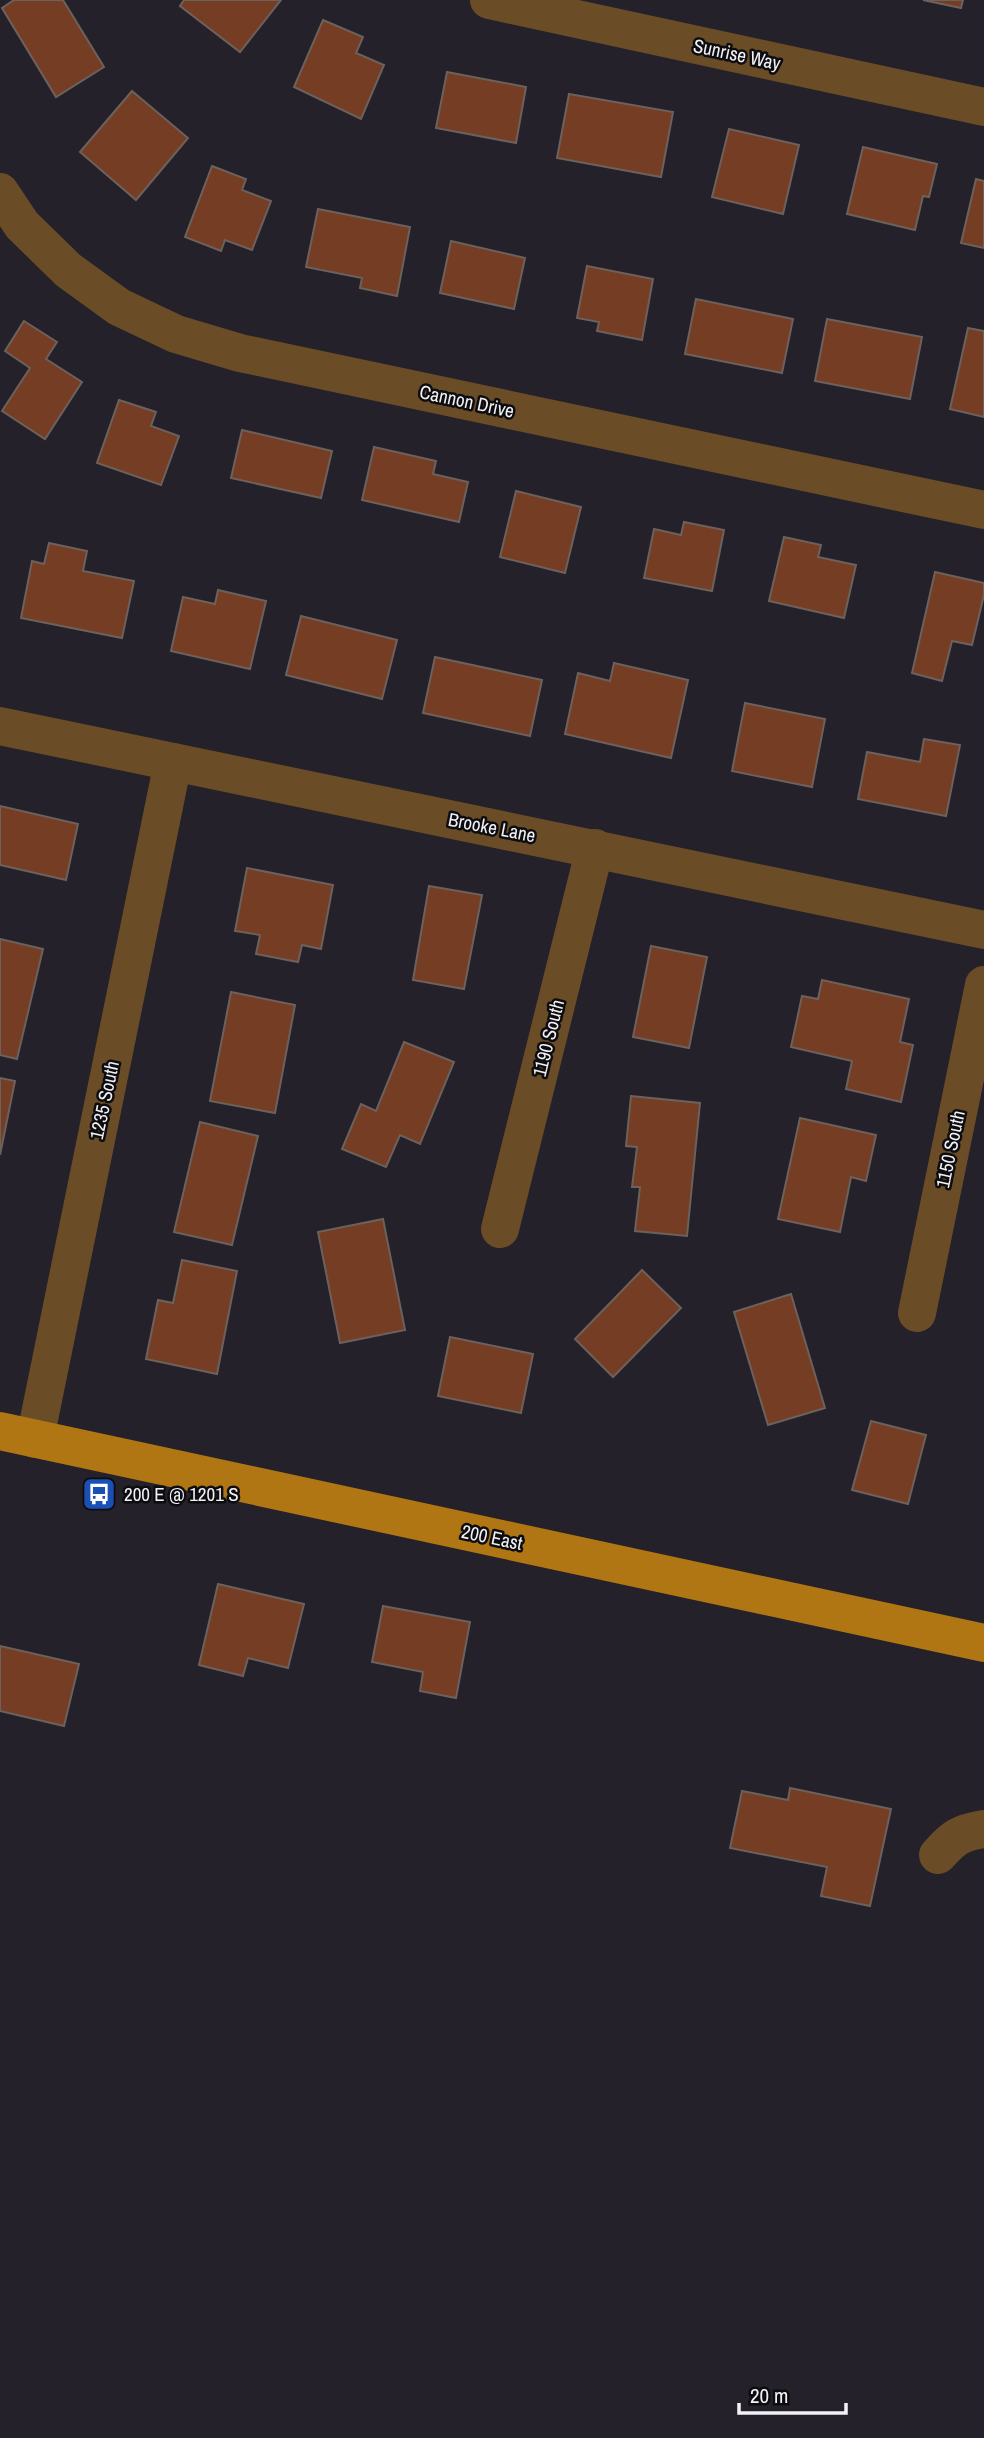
<svg xmlns="http://www.w3.org/2000/svg" width="984" height="2438" font-family="'Archivo Narrow',sans-serif">
<style>
.building{fill:#753d23;stroke:#6c615c;stroke-width:2}
.lines{fill:none;stroke-linecap:round;stroke-linejoin:round}
.minor{stroke:#6a4d27;stroke-width:38}
.major{stroke:#b07613;stroke-width:38}
.labels{text-anchor:middle;dominant-baseline:central;stroke-width:5;stroke-linejoin:round;paint-order:stroke}
.street-label{font-size:19px;fill:#f2f1f7;stroke:#0d0c0f}
.poi-label{font-size:19px;fill:#f2f1f7;stroke:#0d0c0f;text-anchor:start}
</style>
<rect width="100%" height="100%" fill="#24212a"/>
<g class="building">
<path d="M 14,0 L 63,0 L 104,67 L 56,97 L 2,8 Z"/>
<path d="M 184,0 L 281,0 L 240,52 L 180,6 Z"/>
<path d="M 923,0 L 963,0 L 961,8 Z"/>
<path d="M 323,20 L 363,37 L 356,53 L 384,65 L 361,119 L 294,87 Z"/>
<path d="M 447,72 L 526,87 L 516,143 L 436,128 Z"/>
<path d="M 132,91 L 188,138 L 136,200 L 80,152 Z"/>
<path d="M 569,94 L 673,112 L 661,177 L 557,158 Z"/>
<path d="M 729,129 L 799,145 L 783,214 L 712,197 Z"/>
<path d="M 863,147 L 937,164 L 929,197 L 923,196 L 915,230 L 847,214 Z"/>
<path d="M 212,166 L 246,179 L 242,190 L 271,201 L 252,250 L 225,240 L 221,251 L 185,237 Z"/>
<path d="M 976,179 L 984,181 L 984,248 L 961,243 Z"/>
<path d="M 318,209 L 410,227 L 397,296 L 360,288 L 362,278 L 306,267 Z"/>
<path d="M 451,241 L 525,258 L 514,309 L 440,293 Z"/>
<path d="M 587,266 L 653,279 L 642,340 L 597,331 L 599,322 L 577,318 Z"/>
<path d="M 696,299 L 793,319 L 782,373 L 685,354 Z"/>
<path d="M 827,319 L 922,337 L 910,399 L 815,381 Z"/>
<path d="M 24,321 L 57,342 L 46,359 L 82,382 L 45,439 L 2,411 L 30,368 L 5,351 Z"/>
<path d="M 968,328 L 984,331 L 984,417 L 950,409 Z"/>
<path d="M 119,400 L 156,412 L 151,426 L 179,436 L 161,485 L 97,463 Z"/>
<path d="M 242,430 L 332,451 L 321,498 L 231,478 Z"/>
<path d="M 374,447 L 436,461 L 433,474 L 468,482 L 459,522 L 362,500 Z"/>
<path d="M 516,491 L 581,507 L 565,573 L 500,557 Z"/>
<path d="M 684,522 L 724,530 L 712,591 L 644,578 L 654,529 L 681,535 Z"/>
<path d="M 784,537 L 821,545 L 818,557 L 856,565 L 844,618 L 769,601 Z"/>
<path d="M 49,543 L 87,551 L 83,571 L 134,581 L 122,638 L 21,618 L 32,561 L 44,564 Z"/>
<path d="M 935,572 L 984,583 L 984,595 L 972,645 L 952,641 L 942,681 L 912,673 Z"/>
<path d="M 218,590 L 266,601 L 250,669 L 171,651 L 183,597 L 215,604 Z"/>
<path d="M 301,616 L 397,640 L 382,699 L 286,675 Z"/>
<path d="M 435,657 L 542,680 L 530,736 L 423,713 Z"/>
<path d="M 614,663 L 688,680 L 671,758 L 565,734 L 578,673 L 610,681 Z"/>
<path d="M 745,703 L 825,719 L 812,787 L 732,771 Z"/>
<path d="M 924,739 L 960,745 L 946,816 L 858,799 L 867,752 L 920,762 Z"/>
<path d="M 0,806 L 78,824 L 66,880 L 0,865 Z"/>
<path d="M 247,868 L 333,885 L 321,949 L 302,945 L 298,962 L 256,954 L 260,935 L 235,931 Z"/>
<path d="M 429,886 L 482,895 L 464,989 L 413,980 Z"/>
<path d="M 0,939 L 43,949 L 17,1059 L 0,1055 Z"/>
<path d="M 651,946 L 707,957 L 689,1048 L 633,1037 Z"/>
<path d="M 822,980 L 909,999 L 900,1042 L 913,1045 L 901,1102 L 846,1089 L 852,1061 L 791,1047 L 802,996 L 818,999 Z"/>
<path d="M 231,992 L 295,1005 L 275,1113 L 210,1101 Z"/>
<path d="M 404,1042 L 454,1062 L 420,1144 L 400,1135 L 386,1167 L 342,1149 L 361,1104 L 376,1111 Z"/>
<path d="M 0,1078 L 15,1081 L 0,1155 Z"/>
<path d="M 631,1096 L 700,1103 L 687,1236 L 635,1231 L 640,1187 L 632,1187 L 637,1147 L 626,1146 Z"/>
<path d="M 800,1118 L 876,1135 L 866,1181 L 851,1177 L 840,1232 L 778,1219 Z"/>
<path d="M 200,1122 L 258,1136 L 232,1245 L 174,1232 Z"/>
<path d="M 383,1219 L 405,1330 L 340,1343 L 318,1232 Z"/>
<path d="M 182,1260 L 237,1271 L 217,1374 L 146,1359 L 158,1300 L 173,1303 Z"/>
<path d="M 642,1270 L 681,1308 L 613,1377 L 575,1339 Z"/>
<path d="M 791,1294 L 825,1408 L 768,1425 L 734,1312 Z"/>
<path d="M 450,1337 L 533,1354 L 521,1413 L 438,1396 Z"/>
<path d="M 871,1421 L 926,1435 L 908,1504 L 852,1490 Z"/>
<path d="M 218,1584 L 304,1604 L 288,1668 L 248,1658 L 243,1676 L 199,1665 Z"/>
<path d="M 383,1606 L 470,1622 L 456,1698 L 420,1691 L 423,1672 L 372,1662 Z"/>
<path d="M 0,1646 L 79,1664 L 64,1726 L 0,1711 Z"/>
<path d="M 790,1788 L 891,1809 L 870,1906 L 821,1896 L 827,1867 L 730,1848 L 742,1791 L 788,1800 Z"/>
</g>
<g class="lines">
<g class="minor">
<path d="M 489,0 L 984,107"/>
<path d="M 0,192 L 22,225 L 68,270 L 119,307 L 176,334 L 240,353 L 984,510"/>
<path d="M 0,726 L 984,930"/>
<path d="M 500,1229 L 595,848"/>
<path d="M 917,1313 L 984,985"/>
<path d="M 35,1439 L 173,762"/>
<path d="M 938,1855 C 954,1837 960,1833 984,1829"/>
</g>
<path class="major" d="M 0,1431 L 984,1643"/>
</g>
<defs>
<symbol id="bus-square" viewBox="-11 -11 22 22"><rect x="-9" y="-9" width="18" height="18" rx="4" fill="#1a4fb4" stroke="#0d0c0f"/><path d="M-5-6H5V4H4V6H2V4H-2V6H-4V4H-5ZM-3.5-4V0h7V-4ZM-3.5 1.2v1.5H-2V1.2ZM2 1.2v1.5H3.5V1.2Z" fill="#fff"/></symbol>
</defs>
<g fill-rule="evenodd">
<use href="#bus-square" x="80" y="1475" width="38" height="38"/>
</g>
<g class="labels">
<g class="street-label">
<text transform="translate(737 54) rotate(12)">Sunrise Way</text>
<text transform="translate(467 401) rotate(12)">Cannon Drive</text>
<text transform="translate(492 827) rotate(11)">Brooke Lane</text>
<text transform="translate(548 1038) rotate(-76)">1190 South</text>
<text transform="translate(104 1100) rotate(-78)">1235 South</text>
<text transform="translate(950 1149) rotate(-78)">1150 South</text>
<text transform="translate(492 1537) rotate(12)">200 East</text>
</g>
<g class="poi-label">
<text x="124" y="1494">200 E @ 1201 S</text>
</g>
</g>
<path d="M739 2403v10h107v-10" fill="none" stroke="#f2f1f7" stroke-width="3.5"/>
<text x="750" y="2403" font-size="21" fill="#f2f1f7" stroke="#0d0c0f" stroke-width="5" paint-order="stroke">20 m</text>
</svg>
